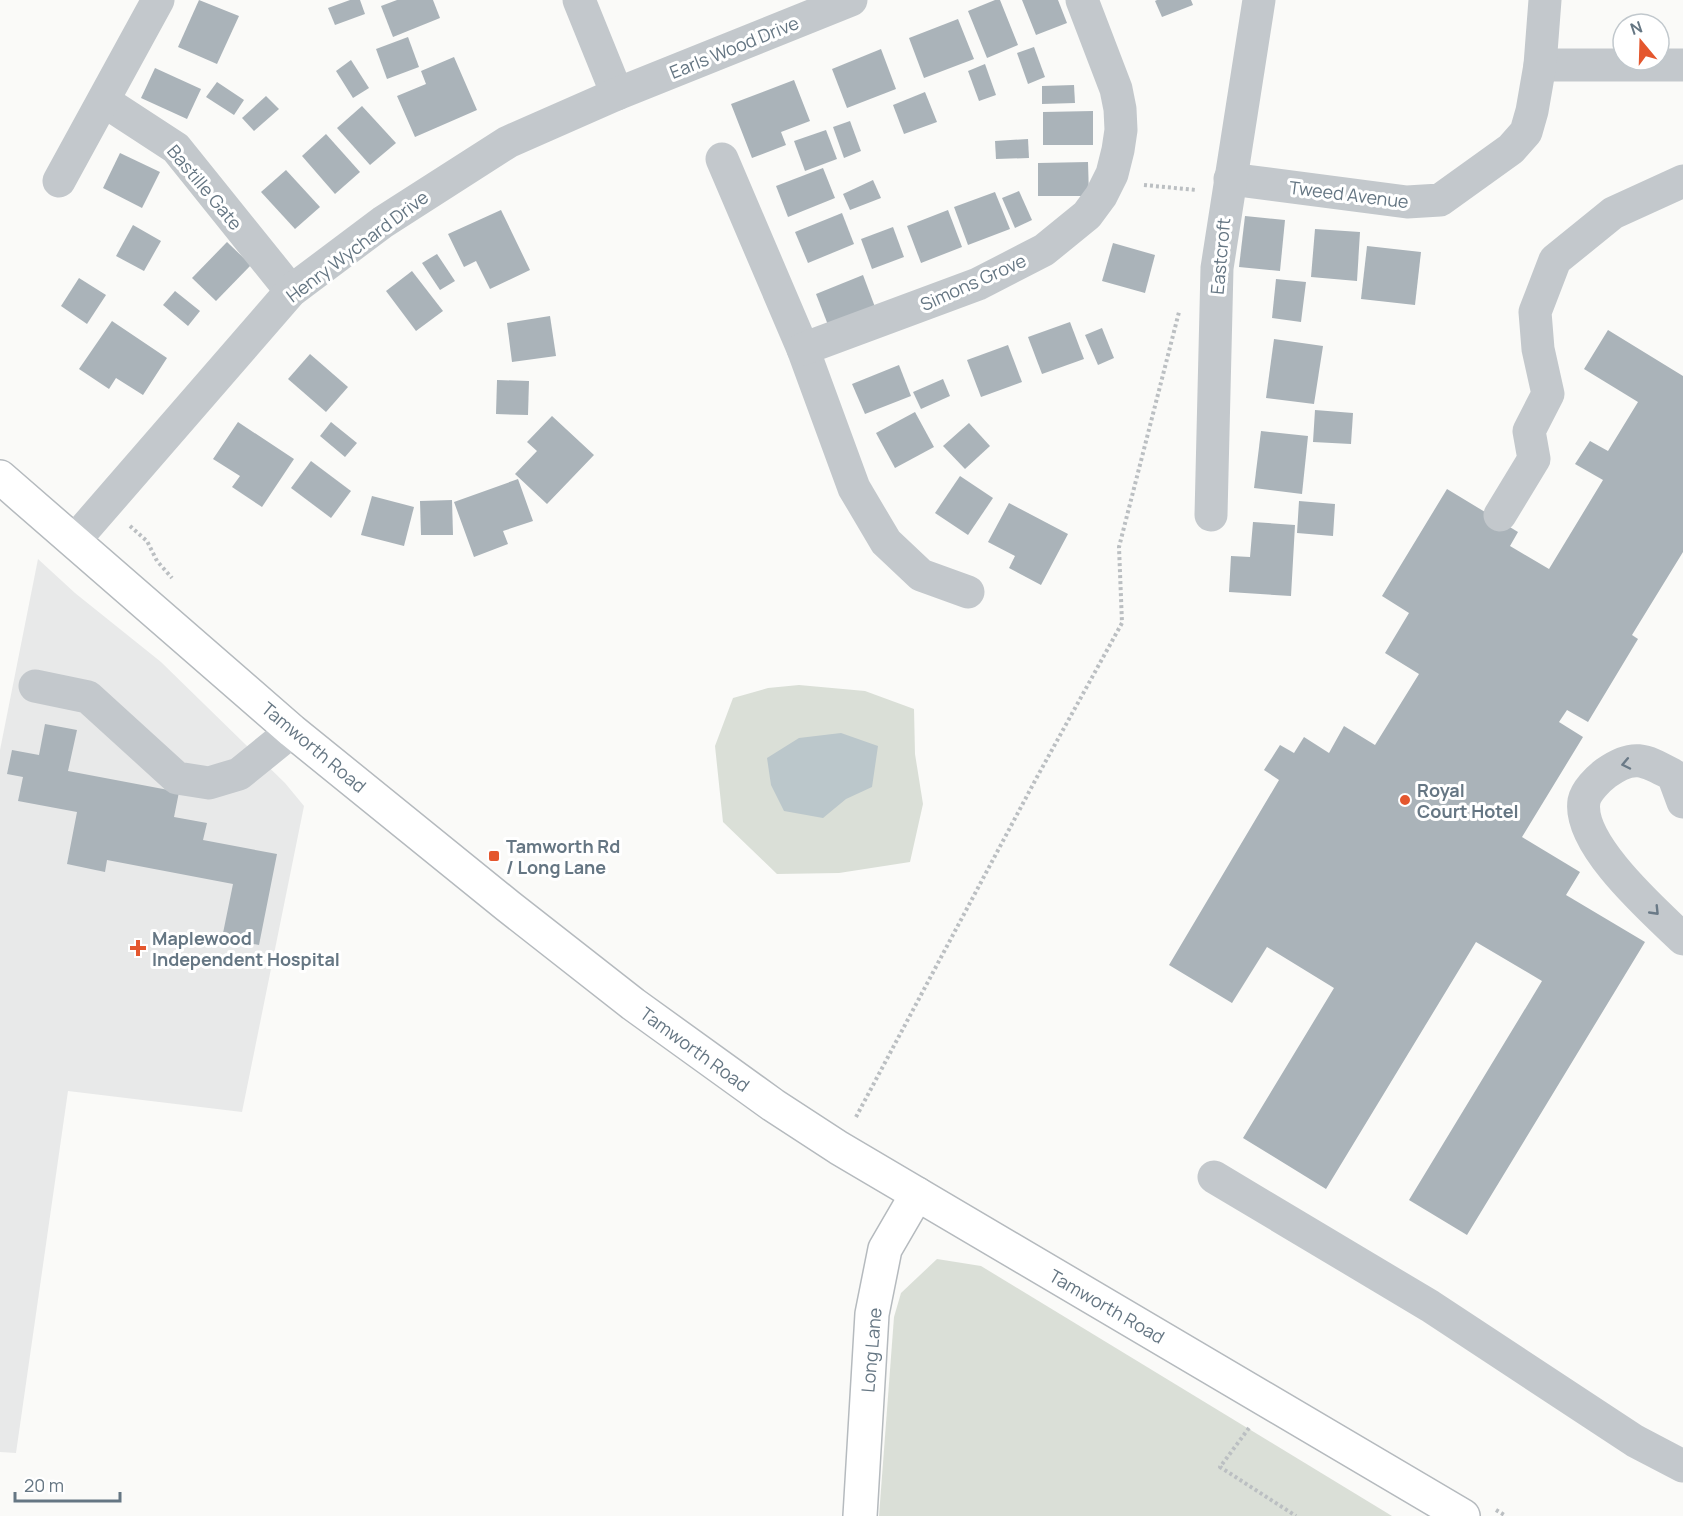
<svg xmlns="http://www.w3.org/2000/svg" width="1683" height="1516" font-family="Manrope,sans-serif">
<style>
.built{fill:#e8e9e9}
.green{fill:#dadfd7}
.water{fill:#bbc7cb}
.building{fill:#aab3b9}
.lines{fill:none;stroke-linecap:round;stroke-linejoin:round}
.major-casing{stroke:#b5babe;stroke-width:36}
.path{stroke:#bbbfc2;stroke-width:4;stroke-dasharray:3 3;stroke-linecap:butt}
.minor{stroke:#c3c8cc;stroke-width:33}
.major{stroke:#fff;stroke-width:33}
.oneway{stroke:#6a7a87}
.poi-dot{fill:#e4572e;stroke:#fff;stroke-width:2}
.labels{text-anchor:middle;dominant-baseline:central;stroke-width:6;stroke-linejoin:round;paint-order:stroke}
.street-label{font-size:18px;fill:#657683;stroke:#fff}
.poi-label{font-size:18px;font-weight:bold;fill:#657683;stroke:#fff;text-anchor:start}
</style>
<rect width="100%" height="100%" fill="#fafaf8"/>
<path class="built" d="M 38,559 L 75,593 L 161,662 L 285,783 L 304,806 L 242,1112 L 68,1091 L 16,1453 L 0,1452 L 0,750 Z"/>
<g class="green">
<path d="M 799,685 L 865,691 L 914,709 L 915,754 L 923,804 L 910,862 L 839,873 L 777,874 L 723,822 L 715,746 L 733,698 L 768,688 Z"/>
<path d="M 937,1259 L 981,1266 L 1392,1516 L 879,1516 L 894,1317 L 901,1293 Z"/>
</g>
<path class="water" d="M 841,733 L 878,746 L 872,787 L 846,799 L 823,818 L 784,811 L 771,785 L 767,758 L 799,738 Z"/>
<g class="building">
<path d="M 199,0 L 239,16 L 217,64 L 178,47 Z"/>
<path d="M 350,0 L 360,0 L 365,14 L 335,25 L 328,8 Z"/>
<path d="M 397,0 L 433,0 L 440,18 L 393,37 L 381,6 Z"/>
<path d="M 995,0 L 1000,0 L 1018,45 L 987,58 L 968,11 Z"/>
<path d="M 1022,0 L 1058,0 L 1067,23 L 1036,35 Z"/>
<path d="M 1157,0 L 1191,0 L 1193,5 L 1162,17 L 1155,1 Z"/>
<path d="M 958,19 L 974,59 L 924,78 L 909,38 Z"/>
<path d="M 408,37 L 419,67 L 387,79 L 376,49 Z"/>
<path d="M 1034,47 L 1045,77 L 1028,84 L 1017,53 Z"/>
<path d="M 881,49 L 896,89 L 847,108 L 832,69 Z"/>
<path d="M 454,57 L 477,110 L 415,137 L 397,96 L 426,84 L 421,71 Z"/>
<path d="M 351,60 L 369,88 L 353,98 L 336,71 Z"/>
<path d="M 985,64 L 996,95 L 979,101 L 968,71 Z"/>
<path d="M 155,68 L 201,89 L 187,119 L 141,98 Z"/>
<path d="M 794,80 L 810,121 L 781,132 L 786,145 L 752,158 L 731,104 Z"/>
<path d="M 217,82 L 244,100 L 234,115 L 206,97 Z"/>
<path d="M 1074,85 L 1075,103 L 1042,104 L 1042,86 Z"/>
<path d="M 925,92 L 937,122 L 904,134 L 893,105 Z"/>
<path d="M 266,96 L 279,109 L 254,131 L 242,118 Z"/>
<path d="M 362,106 L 396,143 L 370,165 L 337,128 Z"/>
<path d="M 1093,111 L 1093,145 L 1043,145 L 1043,112 Z"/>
<path d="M 850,121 L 861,151 L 844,158 L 833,127 Z"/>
<path d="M 826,130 L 837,159 L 805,171 L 794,141 Z"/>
<path d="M 326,134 L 360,172 L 335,194 L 302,156 Z"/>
<path d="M 1028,139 L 1029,158 L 996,159 L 995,141 Z"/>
<path d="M 120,153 L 160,172 L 142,208 L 103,188 Z"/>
<path d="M 1088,162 L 1089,196 L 1038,196 L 1038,163 Z"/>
<path d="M 823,168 L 835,198 L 788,217 L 776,186 Z"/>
<path d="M 286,170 L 320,207 L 295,229 L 261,192 Z"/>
<path d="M 873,180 L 881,198 L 850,210 L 843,194 Z"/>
<path d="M 1019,191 L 1032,220 L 1015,228 L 1002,198 Z"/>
<path d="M 995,192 L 1010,229 L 968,245 L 954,207 Z"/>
<path d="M 501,210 L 530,270 L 490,289 L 476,261 L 464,267 L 448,234 Z"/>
<path d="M 948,210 L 962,247 L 921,263 L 907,226 Z"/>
<path d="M 842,213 L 854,244 L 808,263 L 795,232 Z"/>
<path d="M 1245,216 L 1285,220 L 1280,271 L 1239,267 Z"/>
<path d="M 133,225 L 161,241 L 144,271 L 116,256 Z"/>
<path d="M 893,227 L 904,257 L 872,269 L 861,239 Z"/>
<path d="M 1315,229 L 1360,232 L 1357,281 L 1311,277 Z"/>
<path d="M 227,242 L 251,265 L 216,301 L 192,278 Z"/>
<path d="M 1113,243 L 1155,255 L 1145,293 L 1102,281 Z"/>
<path d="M 1367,246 L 1421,252 L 1415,305 L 1361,299 Z"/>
<path d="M 437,254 L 455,281 L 440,290 L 422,263 Z"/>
<path d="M 412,271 L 443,311 L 416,331 L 386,291 Z"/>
<path d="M 863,275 L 875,307 L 828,325 L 816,294 Z"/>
<path d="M 79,278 L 106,295 L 87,324 L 61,306 Z"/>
<path d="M 1276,279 L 1306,282 L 1301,322 L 1272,318 Z"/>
<path d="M 175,291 L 200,311 L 188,326 L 163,305 Z"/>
<path d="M 550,316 L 556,356 L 512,362 L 507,323 Z"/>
<path d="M 112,321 L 167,358 L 143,395 L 116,378 L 109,389 L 79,369 Z"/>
<path d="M 1070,322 L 1084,359 L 1042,374 L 1028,337 Z"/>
<path d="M 1102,328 L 1114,358 L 1098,365 L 1085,335 Z"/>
<path d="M 1608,330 L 1683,376 L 1683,552 L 1632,635 L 1638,639 L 1588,722 L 1567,710 L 1559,722 L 1583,737 L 1522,837 L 1580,872 L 1566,895 L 1645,942 L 1467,1235 L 1409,1200 L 1542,981 L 1476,942 L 1326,1189 L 1243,1138 L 1334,988 L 1267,947 L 1232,1003 L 1169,965 L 1279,780 L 1264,770 L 1280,745 L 1294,753 L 1304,737 L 1329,753 L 1344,726 L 1375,745 L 1419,674 L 1385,653 L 1409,613 L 1382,596 L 1447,489 L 1518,532 L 1510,546 L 1549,569 L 1603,480 L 1575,464 L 1590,441 L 1608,451 L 1638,402 L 1584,369 Z"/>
<path d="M 1274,339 L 1323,346 L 1314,404 L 1266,398 Z"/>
<path d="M 1008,345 L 1022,382 L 981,397 L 967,360 Z"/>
<path d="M 310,354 L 348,387 L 326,412 L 288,379 Z"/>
<path d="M 899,365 L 911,396 L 865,414 L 852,384 Z"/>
<path d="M 943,379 L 950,396 L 921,409 L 913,392 Z"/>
<path d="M 497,380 L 529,381 L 528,415 L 496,414 Z"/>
<path d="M 1315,410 L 1353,413 L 1351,444 L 1313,442 Z"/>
<path d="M 915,412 L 934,447 L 895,468 L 876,433 Z"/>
<path d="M 552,416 L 594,455 L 547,504 L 515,474 L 537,451 L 527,442 Z"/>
<path d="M 238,422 L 294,459 L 262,507 L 232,487 L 240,476 L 213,459 Z"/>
<path d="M 331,422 L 357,443 L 345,457 L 320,436 Z"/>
<path d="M 969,423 L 990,446 L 965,469 L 943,446 Z"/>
<path d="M 1261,431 L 1308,436 L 1302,494 L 1254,488 Z"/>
<path d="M 311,461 L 351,491 L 331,518 L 291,488 Z"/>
<path d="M 960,476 L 993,498 L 968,535 L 935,513 Z"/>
<path d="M 518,479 L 533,521 L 503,531 L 508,544 L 474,557 L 454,502 Z"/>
<path d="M 372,496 L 414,507 L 404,546 L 361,535 Z"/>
<path d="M 452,500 L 453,535 L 421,535 L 420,501 Z"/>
<path d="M 1299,501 L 1335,504 L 1333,536 L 1297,533 Z"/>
<path d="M 1009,503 L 1068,534 L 1041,585 L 1009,568 L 1015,556 L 988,542 Z"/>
<path d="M 1253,522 L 1295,525 L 1291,596 L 1229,592 L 1231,556 L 1250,557 Z"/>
<path d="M 45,724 L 77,730 L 68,771 L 179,792 L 174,817 L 207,823 L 203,840 L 277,854 L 259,945 L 222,938 L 233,884 L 107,860 L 105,872 L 67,864 L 77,812 L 18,801 L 23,777 L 7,774 L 12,750 L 39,755 Z"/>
</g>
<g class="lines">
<defs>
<g id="major">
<path d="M 0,477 L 292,731 L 508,906 L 633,1004 L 773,1105 L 839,1148 L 1463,1516"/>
<path d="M 860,1516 L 872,1314 L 885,1249 L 917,1194"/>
</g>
</defs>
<use href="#major" class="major-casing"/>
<g class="path">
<path d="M 1144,185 L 1196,190"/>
<path d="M 130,526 L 147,541 L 157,561 L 172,578"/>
<path d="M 856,1117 L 1037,777 L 1122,623 L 1119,547 L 1179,312"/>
<path d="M 1249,1428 L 1220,1467 L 1296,1516"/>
<path d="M 1496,1510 L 1506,1516"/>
</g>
<g class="minor">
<path d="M 579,0 L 617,94"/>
<path d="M 1540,65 L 1683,65"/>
<path d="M 104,101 L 176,148 L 291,291"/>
<path d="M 722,159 L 803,349 L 854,488 L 886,542 L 921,575 L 968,592"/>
<path d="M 1230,179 L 1407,202 L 1440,200 L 1511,149 L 1526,132 L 1532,111 L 1540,65 L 1545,0"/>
<path d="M 59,181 L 158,0"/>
<path d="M 803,349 L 978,284 L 1044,250 L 1087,215 L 1101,196 L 1112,174 L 1118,150 L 1121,130 L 1120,109 L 1116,89 L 1082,0"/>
<path d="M 1211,515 L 1217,268 L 1259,0"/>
<path d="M 1500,515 L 1534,459 L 1529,431 L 1548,394 L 1538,349 L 1535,312 L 1555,260 L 1613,213 L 1683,181"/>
<path d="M 74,541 L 291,291 L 383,222 L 508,142 L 617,94 L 851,0"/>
<path d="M 35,686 L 88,697 L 177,778 L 209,783 L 239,774 L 292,731"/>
<path d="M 1683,802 L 1673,775 C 1645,760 1634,753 1606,773 C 1598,779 1586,791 1584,801 C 1577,844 1654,911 1683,939"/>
<path d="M 1214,1177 L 1430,1306 L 1635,1441 L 1683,1466"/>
</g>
<use href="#major" class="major"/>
</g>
<defs><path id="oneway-chevron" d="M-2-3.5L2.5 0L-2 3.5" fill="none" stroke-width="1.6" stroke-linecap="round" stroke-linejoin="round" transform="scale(1.5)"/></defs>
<g class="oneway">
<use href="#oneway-chevron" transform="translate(1626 764) rotate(168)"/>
<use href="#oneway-chevron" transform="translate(1655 911) rotate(46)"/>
</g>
<g class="poi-dot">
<circle cx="1405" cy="800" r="6"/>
<rect x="488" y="850" width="12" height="12" rx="3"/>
<path d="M135 939h6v6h6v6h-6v6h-6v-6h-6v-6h6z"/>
</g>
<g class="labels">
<g class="street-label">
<text transform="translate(734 47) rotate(-22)">Earls Wood Drive</text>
<text transform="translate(205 187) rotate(50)">Bastille Gate</text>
<text transform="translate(1349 194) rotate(7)">Tweed Avenue</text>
<text transform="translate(357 246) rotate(-37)">Henry Wychard Drive</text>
<text transform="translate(1220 256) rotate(-85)">Eastcroft</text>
<text transform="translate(973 282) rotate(-24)">Simons Grove</text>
<text transform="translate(314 747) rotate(40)">Tamworth Road</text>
<text transform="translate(695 1049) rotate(36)">Tamworth Road</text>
<text transform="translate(1107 1306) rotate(30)">Tamworth Road</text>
<text transform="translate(871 1350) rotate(-85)">Long Lane</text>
</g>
<g class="poi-label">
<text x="1417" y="790">Royal<tspan x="1417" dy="21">Court Hotel</tspan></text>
<text x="506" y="846">Tamworth Rd<tspan x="506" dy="21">/ Long Lane</tspan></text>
<text x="152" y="938">Maplewood<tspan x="152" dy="21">Independent Hospital</tspan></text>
</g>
</g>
<g transform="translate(1641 42) rotate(341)"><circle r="28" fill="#ffffff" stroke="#c1c8cd" stroke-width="1.5"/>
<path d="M0-4.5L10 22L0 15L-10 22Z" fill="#e4572e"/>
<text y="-9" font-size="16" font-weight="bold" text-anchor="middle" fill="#657683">N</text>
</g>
<path d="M15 1492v9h105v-9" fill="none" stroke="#657683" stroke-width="3"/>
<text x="24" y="1492" font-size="18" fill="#657683" stroke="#ffffff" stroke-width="4.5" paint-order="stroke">20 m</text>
</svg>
